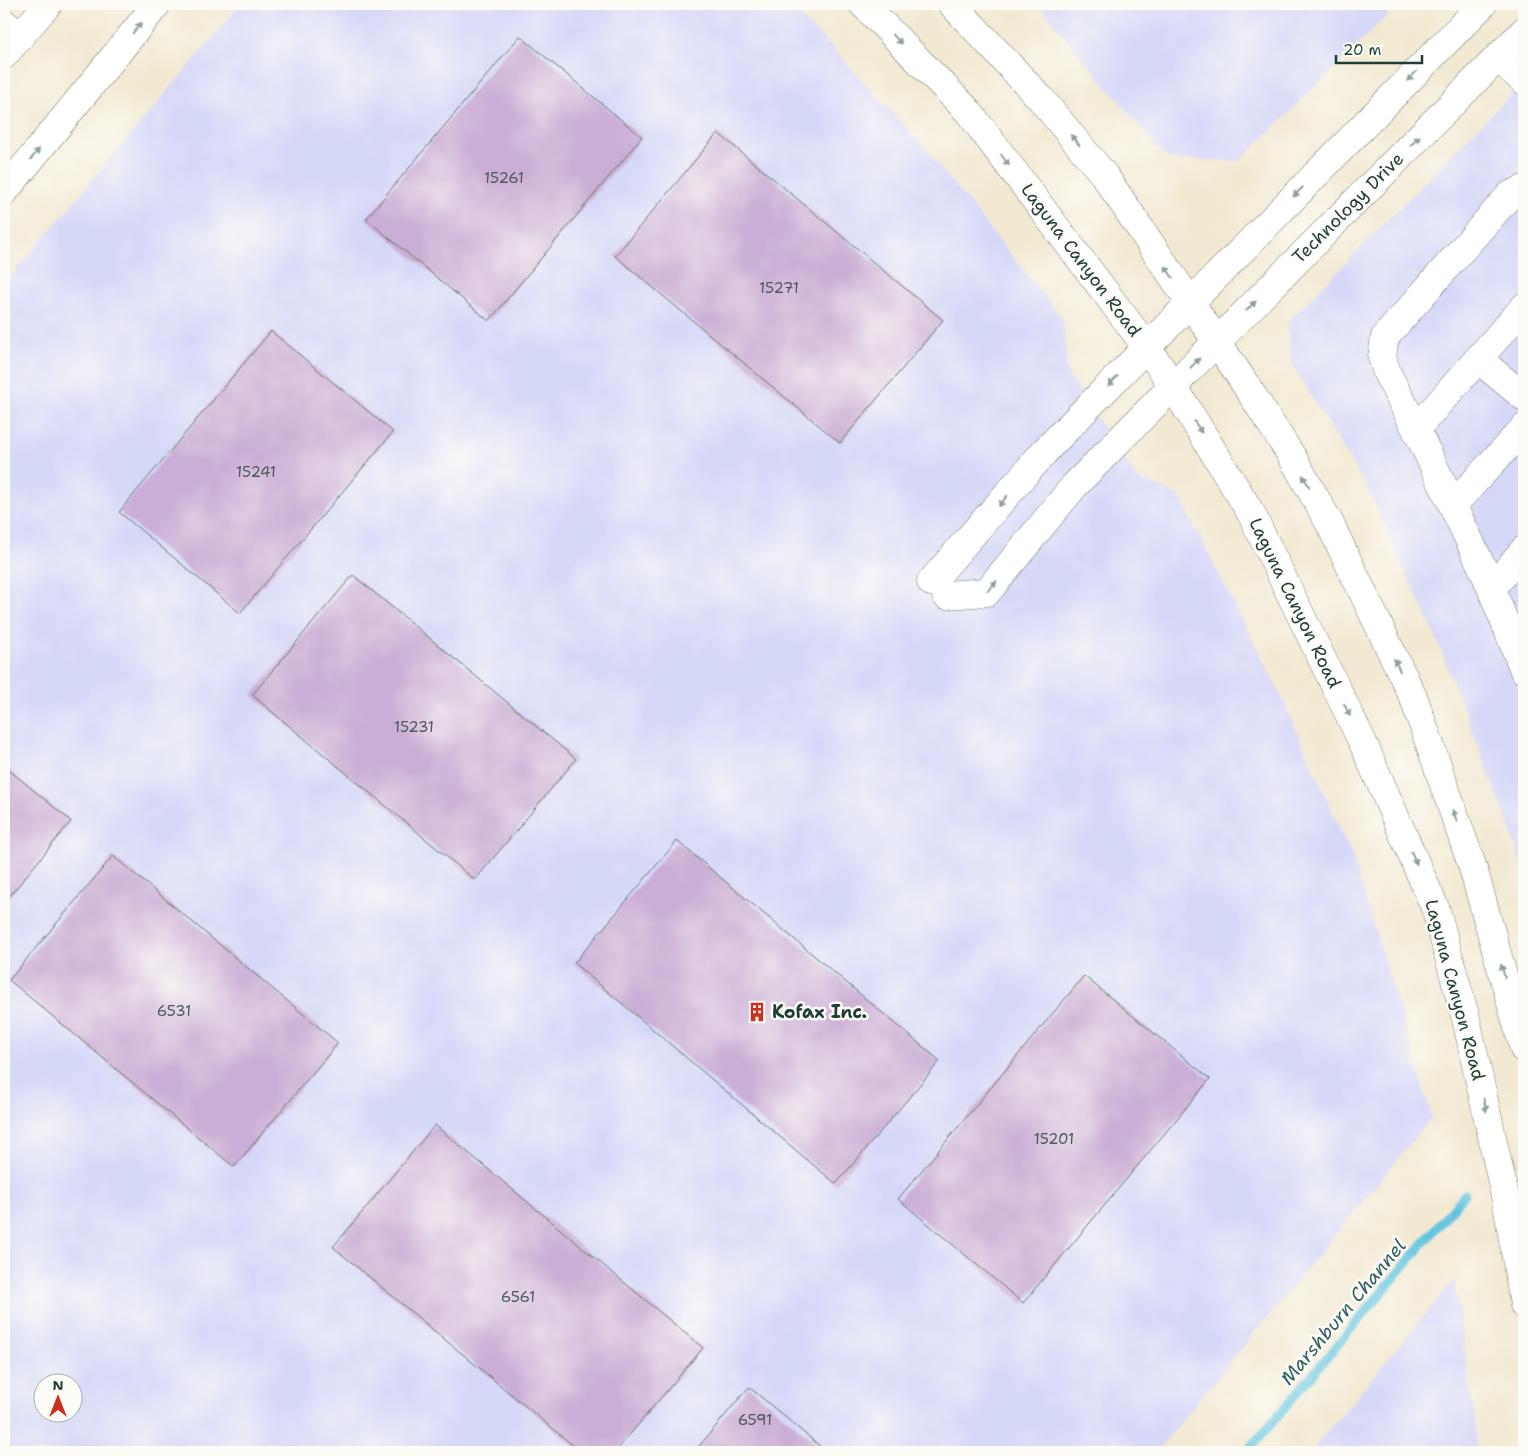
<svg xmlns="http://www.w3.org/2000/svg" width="1528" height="1456" font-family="'Shantell Sans',sans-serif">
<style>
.built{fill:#d6d8f8;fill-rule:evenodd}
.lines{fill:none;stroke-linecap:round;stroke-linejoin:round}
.stream{stroke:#62c5e0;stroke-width:9}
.building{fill:#cbaed5}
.minor-casing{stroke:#69796b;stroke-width:29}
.major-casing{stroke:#69796b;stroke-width:29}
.minor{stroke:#fff;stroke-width:28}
.major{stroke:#fff;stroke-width:28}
.oneway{fill:#8f9e9a}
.labels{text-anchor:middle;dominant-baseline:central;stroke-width:5;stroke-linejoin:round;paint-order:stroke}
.number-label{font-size:15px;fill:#4a595c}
.street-label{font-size:18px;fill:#1f3d34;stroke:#fdfcf7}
.poi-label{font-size:18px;font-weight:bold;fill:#1f3d34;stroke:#fdfcf7;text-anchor:start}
.water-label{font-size:19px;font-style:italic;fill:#305f5f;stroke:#fdfcf7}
</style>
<rect width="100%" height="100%" fill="#fdfcf7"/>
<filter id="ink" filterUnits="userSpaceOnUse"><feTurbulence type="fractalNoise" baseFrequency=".02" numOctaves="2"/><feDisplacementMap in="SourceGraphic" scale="10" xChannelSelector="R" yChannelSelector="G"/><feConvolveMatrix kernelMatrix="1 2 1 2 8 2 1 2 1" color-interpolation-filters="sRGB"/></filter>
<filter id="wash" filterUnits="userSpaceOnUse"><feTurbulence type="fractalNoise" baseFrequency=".0096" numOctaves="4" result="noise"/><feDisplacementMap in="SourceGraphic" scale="20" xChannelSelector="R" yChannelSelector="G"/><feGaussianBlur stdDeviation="1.12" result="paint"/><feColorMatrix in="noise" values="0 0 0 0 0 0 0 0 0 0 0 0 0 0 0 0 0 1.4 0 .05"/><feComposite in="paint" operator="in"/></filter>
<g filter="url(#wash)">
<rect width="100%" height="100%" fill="#f3e9d2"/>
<g class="built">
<path d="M 241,4 L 786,4 L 824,39 L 922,145 L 1063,319 L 1067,373 L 1137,478 L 1178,495 L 1279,691 L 1352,855 L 1432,1117 L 1156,1452 L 4,1452 L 4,285 ZM 42,1384 L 72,1384 L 72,1414 L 42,1414 Z"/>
<path d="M 1038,4 L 1399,4 L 1240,161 L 1167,159 Z"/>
<path d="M 1524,81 L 1524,872 L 1507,820 L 1434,633 L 1372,497 L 1292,365 L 1287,323 Z"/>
<path d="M 1454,1280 L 1475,1422 L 1477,1452 L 1310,1452 Z"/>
</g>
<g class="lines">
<path class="stream" d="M 1247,1452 L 1465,1194"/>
</g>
<g id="blocks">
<g class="building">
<path d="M 520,36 L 642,137 L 489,321 L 366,219 Z"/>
<path d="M 718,133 L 943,320 L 840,443 L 615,256 Z"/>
<path d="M 271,331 L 393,432 L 240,613 L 119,512 Z"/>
<path d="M 353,575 L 576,759 L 475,880 L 252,695 Z"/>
<path d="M 4,766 L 71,821 L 4,903 Z"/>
<path d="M 677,841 L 940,1061 L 836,1184 L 574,963 Z"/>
<path d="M 113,856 L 338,1043 L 234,1167 L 9,980 Z"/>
<path d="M 1084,976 L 1210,1079 L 1023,1303 L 898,1199 Z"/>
<path d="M 435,1125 L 703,1348 L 615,1452 L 581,1452 L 333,1247 Z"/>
<path d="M 749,1387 L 827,1452 L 694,1452 Z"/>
</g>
</g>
</g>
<g filter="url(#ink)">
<use href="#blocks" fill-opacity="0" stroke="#69796b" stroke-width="1"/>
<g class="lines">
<defs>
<g id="minor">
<path d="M 4,23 L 20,36"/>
<path d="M 1498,58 L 1524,81"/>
<path d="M 1524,307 L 1416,429 L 1485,573 L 1524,670"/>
<path d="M 1478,359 L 1524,397"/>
<path d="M 1416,429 L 1387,373 L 1382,357 L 1385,337 L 1510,195 L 1524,189"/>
<path d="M 1453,505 L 1524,428"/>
<path d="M 931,582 L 1044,452 L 1483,4"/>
<path d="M 1492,588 L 1524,550"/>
<path d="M 946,595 L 987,592 L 1075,485 L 1524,31"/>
</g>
<g id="major">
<path d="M 863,4 L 968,111 L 1146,346 L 1173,386 L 1251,513 L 1363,743 L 1436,910 L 1467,1023 L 1508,1210 L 1524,1305"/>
<path d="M 952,4 L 1041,99 L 1104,175 L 1238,373 L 1291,455 L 1330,524 L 1414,699 L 1473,868 L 1524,1049"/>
<path d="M 4,55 L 48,4"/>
<path d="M 4,192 L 157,4"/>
</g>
</defs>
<use href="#minor" class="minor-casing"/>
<use href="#major" class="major-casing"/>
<use href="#minor" class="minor"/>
<use href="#major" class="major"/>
</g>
<defs><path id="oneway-solid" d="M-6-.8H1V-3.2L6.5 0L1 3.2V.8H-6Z" transform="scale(1.25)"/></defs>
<g class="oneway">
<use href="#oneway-solid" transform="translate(137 28) rotate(-51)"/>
<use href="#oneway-solid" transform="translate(897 39) rotate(46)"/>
<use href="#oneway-solid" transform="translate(1412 76) rotate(135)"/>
<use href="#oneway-solid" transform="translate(1075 140) rotate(-130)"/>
<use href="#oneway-solid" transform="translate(1415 141) rotate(-45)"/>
<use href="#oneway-solid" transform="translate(35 154) rotate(-51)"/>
<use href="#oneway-solid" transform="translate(1005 160) rotate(53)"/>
<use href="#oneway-solid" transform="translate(1298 192) rotate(135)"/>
<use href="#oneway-solid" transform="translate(1169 272) rotate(-124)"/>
<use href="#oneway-solid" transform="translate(1251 306) rotate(-45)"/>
<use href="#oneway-solid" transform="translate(1195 363) rotate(-46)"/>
<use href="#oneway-solid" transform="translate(1113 381) rotate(134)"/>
<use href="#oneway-solid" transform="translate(1198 427) rotate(58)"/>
<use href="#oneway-solid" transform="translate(1306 481) rotate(-120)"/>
<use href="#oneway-solid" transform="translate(1003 501) rotate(130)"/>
<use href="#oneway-solid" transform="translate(992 586) rotate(-47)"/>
<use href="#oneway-solid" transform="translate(1397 665) rotate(-116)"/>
<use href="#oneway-solid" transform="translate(1347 710) rotate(64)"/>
<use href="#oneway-solid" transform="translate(1455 816) rotate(-109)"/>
<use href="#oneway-solid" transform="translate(1414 858) rotate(66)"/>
<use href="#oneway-solid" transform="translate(1503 971) rotate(-106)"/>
<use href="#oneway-solid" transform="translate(1485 1105) rotate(77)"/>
</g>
</g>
<defs>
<symbol id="building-bare" viewBox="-9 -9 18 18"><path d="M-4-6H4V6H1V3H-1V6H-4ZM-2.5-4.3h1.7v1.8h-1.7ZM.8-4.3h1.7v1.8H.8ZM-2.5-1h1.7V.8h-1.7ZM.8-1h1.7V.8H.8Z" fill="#c8321e" stroke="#fdfcf7" stroke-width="2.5" paint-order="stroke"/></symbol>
</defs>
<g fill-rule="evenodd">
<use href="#building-bare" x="743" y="998" width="28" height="28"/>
</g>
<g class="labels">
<g class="number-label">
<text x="504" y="178">15261</text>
<text x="779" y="288">15271</text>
<text x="256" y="472">15241</text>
<text x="414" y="727">15231</text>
<text x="174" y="1011">6531</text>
<text x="1054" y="1139">15201</text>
<text x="518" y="1297">6561</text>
<text x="755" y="1420">6591</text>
</g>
<g class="street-label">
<text transform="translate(1348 208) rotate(-45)">Technology Drive</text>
<text transform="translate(1081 260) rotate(53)">Laguna Canyon Road</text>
<text transform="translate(1295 603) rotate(64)">Laguna Canyon Road</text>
<text transform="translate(1455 990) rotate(75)">Laguna Canyon Road</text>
</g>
<g class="poi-label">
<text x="772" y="1012">Kofax Inc.</text>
</g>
<g class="water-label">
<text transform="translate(1343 1312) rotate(-50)">Marshburn Channel</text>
</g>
</g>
<rect width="1528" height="1456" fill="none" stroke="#fdfcf7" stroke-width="20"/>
<g transform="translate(58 1398)"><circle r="24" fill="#fdfcf7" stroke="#a4b0a9"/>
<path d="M0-4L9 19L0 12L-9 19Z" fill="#c8321e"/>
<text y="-8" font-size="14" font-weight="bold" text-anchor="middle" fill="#1f3d34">N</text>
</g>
<path d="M1336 55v8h86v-8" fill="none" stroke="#1f3d34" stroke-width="2.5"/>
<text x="1343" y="55" font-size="15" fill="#1f3d34" stroke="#fdfcf7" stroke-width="4" paint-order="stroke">20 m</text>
</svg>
